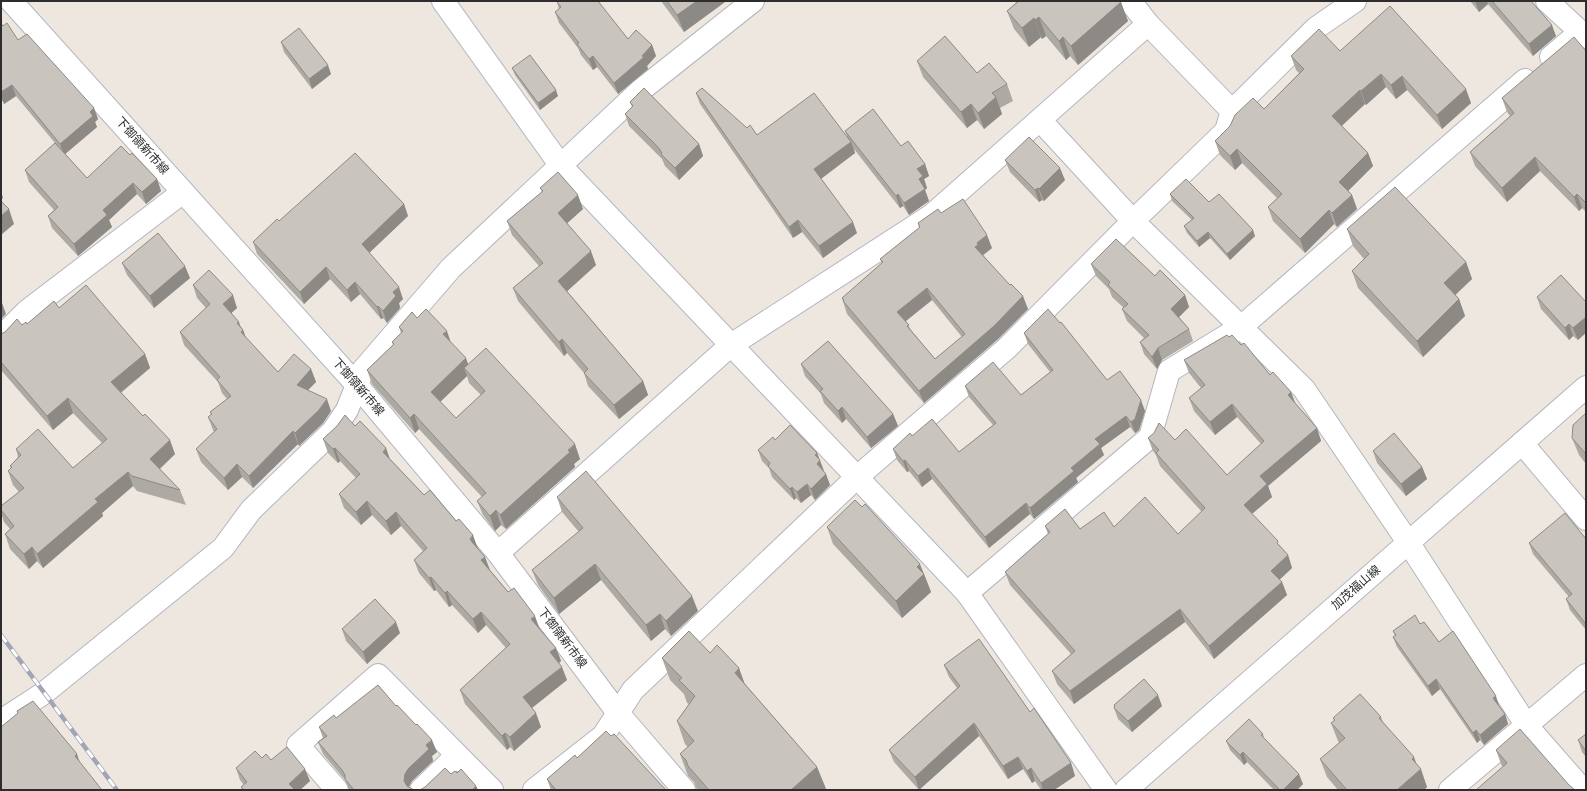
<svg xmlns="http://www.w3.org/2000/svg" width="1587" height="791" font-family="'Source Sans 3','Noto Sans JP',sans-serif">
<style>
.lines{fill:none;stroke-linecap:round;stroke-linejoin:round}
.minor-casing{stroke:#b3b6bf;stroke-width:24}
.secondary-casing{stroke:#b3b6bf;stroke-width:24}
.minor{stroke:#fff;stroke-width:22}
.secondary{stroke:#fff;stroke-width:22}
.rail-casing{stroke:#a2a5b6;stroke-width:4.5}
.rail{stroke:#fff;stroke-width:3;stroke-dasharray:9;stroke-linecap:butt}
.wall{fill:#ada9a3;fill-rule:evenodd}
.shaded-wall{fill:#8d8a85}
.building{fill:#c9c5be;stroke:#8d8a85;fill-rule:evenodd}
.labels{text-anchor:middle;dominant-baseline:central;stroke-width:3;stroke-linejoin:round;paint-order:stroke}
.street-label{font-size:12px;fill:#2d2d2d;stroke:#fff}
</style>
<rect width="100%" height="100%" fill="#ede7e0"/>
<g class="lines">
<defs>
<g id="minor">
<path d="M 443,1 L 561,166 L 967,593 L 1106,790"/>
<path d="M 1130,1 L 1148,24 L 1232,111"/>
<path d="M 1547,1 L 1586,37"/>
<path d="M 1551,57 L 1580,32"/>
<path d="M 1040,120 L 1133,221 L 1304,389 L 1408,542 L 1527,726 L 1583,790"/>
<path d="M 1,337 L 27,311 L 183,192"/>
<path d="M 1522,443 L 1586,519"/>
<path d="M 498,553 L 731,345 L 932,215 L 1148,24"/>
<path d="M 967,593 L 1150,437 L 1169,371 L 1241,327 L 1525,80"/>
<path d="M 1,721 L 44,693 L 223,548 L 251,510 L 333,431 L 347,410 L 363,370 L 451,268 L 641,90 L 753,1"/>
<path d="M 337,790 L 298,745 L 378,675 L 492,790"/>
<path d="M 421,790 L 457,755"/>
<path d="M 534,790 L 603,736 L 633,690 L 856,478 L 1007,348 L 1133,221 L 1226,131 L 1232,111 L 1316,28 L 1355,1"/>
<path d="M 1450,790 L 1586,675"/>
</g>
<g id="secondary">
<path d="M 11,1 L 356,384 L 498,553 L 618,713 L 684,790"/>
<path d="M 1126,790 L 1586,387"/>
</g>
</defs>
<use href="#minor" class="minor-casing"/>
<use href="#secondary" class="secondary-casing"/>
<use href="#minor" class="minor"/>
<use href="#secondary" class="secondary"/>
<defs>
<path id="rail" d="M 1,635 L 117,790"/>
</defs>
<use href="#rail" class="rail-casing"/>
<use href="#rail" class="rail"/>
</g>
<g class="wall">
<path d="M 661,1 L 724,1 L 725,2 L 684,32 Z"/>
<path d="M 1015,1 L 1119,1 L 1128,21 L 1078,65 L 1070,56 L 1066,60 L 1046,36 L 1042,39 L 1041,37 L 1029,47 L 1014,29 L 1007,11 L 1016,3 Z"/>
<path d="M 1470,1 L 1531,1 L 1556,36 L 1533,56 L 1488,4 L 1479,12 Z"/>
<path d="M 557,2 L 628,39 L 652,45 L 656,56 L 647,66 L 648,69 L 618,94 L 597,67 L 593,70 L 581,55 L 578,48 L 559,23 L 555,12 L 559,9 Z"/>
<path d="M 1,23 L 3,26 L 18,40 L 94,108 L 98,119 L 95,122 L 97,127 L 65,154 L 87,178 L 130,155 L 157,179 L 161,191 L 146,204 L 137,194 L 109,220 L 112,227 L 78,256 L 52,228 L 48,216 L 54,210 L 29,182 L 25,170 L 55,143 L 16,96 L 4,104 L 3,101 L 1,102 Z"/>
<path d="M 281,42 L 331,74 L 312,89 L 284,52 Z"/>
<path d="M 1340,51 L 1471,103 L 1442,129 L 1407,90 L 1396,99 L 1386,87 L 1366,105 L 1365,104 L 1342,126 L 1368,153 L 1373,166 L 1348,191 L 1352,195 L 1357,209 L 1337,227 L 1334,224 L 1305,253 L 1273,221 L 1268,207 L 1277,198 L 1242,163 L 1235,170 L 1220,155 L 1215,141 L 1264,109 L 1299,73 L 1296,70 L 1291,56 Z"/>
<path d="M 1586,51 L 1586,212 L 1582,208 L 1579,211 L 1540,171 L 1507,202 L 1475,166 L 1470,152 L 1510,116 L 1507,112 L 1502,98 Z"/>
<path d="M 917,61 L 977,73 L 1007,84 L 1013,101 L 1000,108 L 1002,114 L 984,129 L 977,120 L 967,128 L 923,77 Z"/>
<path d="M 512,68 L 558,96 L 540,110 L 515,75 Z"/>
<path d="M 696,93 L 757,135 L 847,136 L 845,131 L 901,146 L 925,164 L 929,176 L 924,179 L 927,188 L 925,190 L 929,201 L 909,215 L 903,206 L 900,208 L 854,149 L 855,153 L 821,179 L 857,233 L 823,258 L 802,232 L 793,238 L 700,104 Z"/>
<path d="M 630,102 L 699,144 L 703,156 L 679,180 L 665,166 L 662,159 L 629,126 L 625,114 L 632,107 Z"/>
<path d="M 1005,160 L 1065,180 L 1044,201 L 1042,200 L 1039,202 L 1010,172 Z"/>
<path d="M 540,188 L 583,209 L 567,223 L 596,265 L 567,291 L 643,381 L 648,395 L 619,419 L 588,386 L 584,373 L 567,353 L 564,356 L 518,301 L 513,288 L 539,266 L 512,235 L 507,221 L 542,192 Z"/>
<path d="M 1170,194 L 1209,202 L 1255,236 L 1230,260 L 1210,238 L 1199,247 L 1187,233 L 1184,226 L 1192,220 L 1172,201 Z"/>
<path d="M 404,204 L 408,216 L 369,253 L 403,299 L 399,303 L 400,308 L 387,323 L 383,318 L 381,319 L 360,294 L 351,302 L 330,279 L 304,304 L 257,254 L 253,242 L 279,221 Z"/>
<path d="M 941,213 L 992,248 L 983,255 L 1028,309 L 998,339 L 924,403 L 847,314 L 842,298 L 882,263 L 880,259 L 919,228 L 918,223 ZM 932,300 L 962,337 L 935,359 L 911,330 L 906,321 Z"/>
<path d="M 1347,229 L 1466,262 L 1472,279 L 1455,295 L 1459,299 L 1465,316 L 1423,357 L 1358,288 L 1352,271 L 1364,259 L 1353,246 Z"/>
<path d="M 122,263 L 190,278 L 154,308 L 127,275 Z"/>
<path d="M 1091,264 L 1155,276 L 1185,295 L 1189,307 L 1179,317 L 1189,329 L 1193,341 L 1162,360 L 1157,369 L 1144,354 L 1140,342 L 1144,338 L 1127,321 L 1122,309 L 1124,308 L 1112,297 L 1109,289 L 1096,276 Z"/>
<path d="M 193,285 L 237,308 L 231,313 L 243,330 L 246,338 L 278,372 L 311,369 L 316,382 L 308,390 L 331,411 L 323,423 L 299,446 L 298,444 L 253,488 L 242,477 L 228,490 L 201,462 L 196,449 L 214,432 L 213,430 L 208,417 L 211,415 L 210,412 L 227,399 L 222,393 L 218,382 L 184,345 L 180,332 L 206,308 L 197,298 Z"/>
<path d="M 1537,297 L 1586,302 L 1578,340 L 1573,336 L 1569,340 L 1541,309 Z"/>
<path d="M 59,308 L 145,354 L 150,368 L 121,393 L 175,454 L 160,469 L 180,490 L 186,505 L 137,491 L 133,486 L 102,513 L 103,516 L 43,568 L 37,561 L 29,569 L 10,549 L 5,534 L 10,529 L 4,522 L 1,513 L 1,506 L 19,492 L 13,485 L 8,471 L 11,468 L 10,466 L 18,457 L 16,449 L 73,468 L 102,443 L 73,413 L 53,430 L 1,370 L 1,334 L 22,325 L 27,324 Z"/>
<path d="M 417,318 L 450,342 L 468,364 L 580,459 L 574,464 L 575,467 L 506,529 L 501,525 L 495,531 L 483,515 L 477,501 L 482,497 L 419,429 L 415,433 L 372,384 L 367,370 L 393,345 L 392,342 L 401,333 L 399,327 ZM 467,376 L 469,383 L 481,395 L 456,418 L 440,402 Z"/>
<path d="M 1024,333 L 1107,380 L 1145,411 L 1139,430 L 1135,433 L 1130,427 L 1101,448 L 1104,455 L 1076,478 L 1078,482 L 1034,519 L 1030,514 L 989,548 L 932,479 L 922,487 L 909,471 L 907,472 L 897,460 L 893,449 L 912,436 L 959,452 L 993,425 L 969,397 L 965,386 L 1021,395 L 1050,372 L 1028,344 Z"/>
<path d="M 1229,337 L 1241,345 L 1270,375 L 1317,428 L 1321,441 L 1268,486 L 1272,497 L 1252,514 L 1288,555 L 1292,568 L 1279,580 L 1282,582 L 1287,595 L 1214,659 L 1185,622 L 1074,704 L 1057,684 L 1052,671 L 1071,654 L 1010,585 L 1005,572 L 1048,534 L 1045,526 L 1080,529 L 1114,527 L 1178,534 L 1202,512 L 1160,466 L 1156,455 L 1153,451 L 1148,438 L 1175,440 L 1227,475 L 1261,444 L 1237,417 L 1215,435 L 1194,411 L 1189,398 L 1201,388 L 1189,373 L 1184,360 Z"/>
<path d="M 801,364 L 893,414 L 898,426 L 871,448 L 846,419 L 842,423 L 824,403 L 821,394 L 805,376 Z"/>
<path d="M 1586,413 L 1586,464 L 1579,455 L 1572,438 Z"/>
<path d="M 323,439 L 391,460 L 424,495 L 478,549 L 490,570 L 556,648 L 561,661 L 559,663 L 567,680 L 532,708 L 541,727 L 514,751 L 510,747 L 507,750 L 465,704 L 460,690 L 506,648 L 486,625 L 478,633 L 452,605 L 449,607 L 436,590 L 434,591 L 419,573 L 414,560 L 423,551 L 401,526 L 391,535 L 372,515 L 361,525 L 344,508 L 339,494 L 356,478 L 340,461 L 338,463 L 328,453 Z"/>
<path d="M 758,450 L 817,453 L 824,471 L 830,485 L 815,500 L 811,495 L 801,503 L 796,498 L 794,500 L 772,477 L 769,468 L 762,461 Z"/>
<path d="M 1373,451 L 1422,467 L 1427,479 L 1406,496 L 1377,463 Z"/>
<path d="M 557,497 L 698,611 L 671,636 L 665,629 L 651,641 L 601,580 L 559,614 L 538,585 L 532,570 L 579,532 L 562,512 Z"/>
<path d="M 862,507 L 924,574 L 931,592 L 902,618 L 833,544 L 827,527 Z"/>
<path d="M 1586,539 L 1586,630 L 1570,610 L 1566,599 L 1569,597 L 1533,554 L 1529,543 Z"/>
<path d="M 1420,624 L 1439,642 L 1499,706 L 1499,707 L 1505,714 L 1508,724 L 1484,745 L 1480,740 L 1477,743 L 1440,689 L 1432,696 L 1397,647 L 1393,637 L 1395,636 L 1393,631 Z"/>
<path d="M 342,629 L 400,633 L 367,664 L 346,641 Z"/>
<path d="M 710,653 L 745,684 L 817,767 L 826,789 L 824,790 L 698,790 L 696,788 L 694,782 L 688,776 L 680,754 L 688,747 L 685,744 L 677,721 L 689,704 L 687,703 L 684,694 L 670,680 L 662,658 Z"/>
<path d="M 944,665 L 1030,712 L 1071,763 L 1075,776 L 1054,790 L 1041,790 L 1035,781 L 1032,783 L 1023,769 L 1008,779 L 979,736 L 919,790 L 894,762 L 889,750 L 957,688 L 949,677 Z"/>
<path d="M 1114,705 L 1162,706 L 1132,732 L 1118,719 L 1114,708 Z"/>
<path d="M 396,706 L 437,752 L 432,756 L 433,761 L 412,781 L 409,787 L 414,790 L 420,790 L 451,774 L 457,773 L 476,786 L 478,790 L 349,790 L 345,780 L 323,754 L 318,742 L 323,738 L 319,727 L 336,718 Z"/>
<path d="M 1381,717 L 1383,722 L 1417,765 L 1427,787 L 1424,790 L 1338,790 L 1327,777 L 1320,759 L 1339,743 L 1338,741 L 1331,723 L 1334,721 L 1333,718 Z"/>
<path d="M 1263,734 L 1264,738 L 1303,784 L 1297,790 L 1274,790 L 1247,762 L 1244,765 L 1230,750 L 1226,741 Z"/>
<path d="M 1586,734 L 1586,757 L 1582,752 L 1578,740 Z"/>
<path d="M 1496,750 L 1569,785 L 1503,767 L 1501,764 Z"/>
<path d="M 262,758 L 271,760 L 310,781 L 300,790 L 242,790 L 241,787 L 244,785 L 240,780 L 236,768 Z"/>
<path d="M 577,758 L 666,790 L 551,790 L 547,779 Z"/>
</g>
<g class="shaded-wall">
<path d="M 697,1 L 724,1 L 725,2 L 684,32 L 677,15 Z"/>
<path d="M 1475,1 L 1487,1 L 1488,4 L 1479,12 Z"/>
<path d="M 1121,2 L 1128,21 L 1078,65 L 1071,46 Z"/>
<path d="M 1039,17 L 1046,36 L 1042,39 L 1035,20 Z"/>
<path d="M 1034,18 L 1041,37 L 1029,47 L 1022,28 Z"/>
<path d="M 1552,25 L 1556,36 L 1533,56 L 1529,44 Z"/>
<path d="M 1063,37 L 1070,56 L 1066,60 L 1059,41 Z"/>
<path d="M 652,45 L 656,56 L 647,66 L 648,69 L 618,94 L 614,83 L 642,56 Z"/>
<path d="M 593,56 L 597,67 L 593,70 L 589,59 Z"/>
<path d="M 328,65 L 331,74 L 312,89 L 309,79 Z"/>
<path d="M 1381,74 L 1386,87 L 1366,105 L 1361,91 Z"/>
<path d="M 1402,76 L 1407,90 L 1396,99 L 1391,85 Z"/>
<path d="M 12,85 L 16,96 L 4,104 L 1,95 L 1,92 Z"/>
<path d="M 1466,89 L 1471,103 L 1442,129 L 1437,115 Z"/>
<path d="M 556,90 L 558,96 L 540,110 L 538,103 Z"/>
<path d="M 1360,90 L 1365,104 L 1337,130 L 1332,116 Z"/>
<path d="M 996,97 L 1002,114 L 984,129 L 978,113 Z"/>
<path d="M 971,104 L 977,120 L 967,128 L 961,112 Z"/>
<path d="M 94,108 L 98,119 L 95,122 L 97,127 L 64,155 L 60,144 Z"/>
<path d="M 851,142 L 855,153 L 818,181 L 814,169 Z"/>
<path d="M 699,144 L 703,156 L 679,180 L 675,168 Z"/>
<path d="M 1237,149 L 1242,163 L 1235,170 L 1230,156 Z"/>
<path d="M 1368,153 L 1373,166 L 1344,195 L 1339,182 Z"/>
<path d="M 1535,157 L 1540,171 L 1507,202 L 1502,188 Z"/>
<path d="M 925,164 L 929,176 L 924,179 L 927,188 L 925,190 L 929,201 L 909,215 L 904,203 L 919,179 L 917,169 Z"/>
<path d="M 1060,168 L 1065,180 L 1044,201 L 1039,189 Z"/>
<path d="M 157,179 L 161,191 L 146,204 L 142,192 Z"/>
<path d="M 133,183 L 137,194 L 109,220 L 112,227 L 78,256 L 74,244 L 103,210 Z"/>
<path d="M 1038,188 L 1042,200 L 1039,202 L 1035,190 Z"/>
<path d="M 1,191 L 3,198 L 1,200 Z"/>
<path d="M 898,194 L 903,206 L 900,208 L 896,196 Z"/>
<path d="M 1577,194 L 1582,208 L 1579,211 L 1574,197 Z"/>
<path d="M 578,195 L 583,209 L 563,227 L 558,213 Z"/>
<path d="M 1352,195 L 1357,209 L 1337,227 L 1332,213 Z"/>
<path d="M 404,204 L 408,216 L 366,256 L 362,244 Z"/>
<path d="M 9,209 L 14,224 L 1,235 L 1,216 Z"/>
<path d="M 1329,210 L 1334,224 L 1305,253 L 1300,239 Z"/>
<path d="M 798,220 L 802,232 L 793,238 L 789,227 Z"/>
<path d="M 853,222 L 857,233 L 823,258 L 819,246 Z"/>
<path d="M 1253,230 L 1255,236 L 1230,260 L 1227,254 Z"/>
<path d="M 1208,232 L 1210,238 L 1199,247 L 1197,241 Z"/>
<path d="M 987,235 L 992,248 L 982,256 L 975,247 L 977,243 Z"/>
<path d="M 591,251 L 596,265 L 563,295 L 558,281 Z"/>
<path d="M 1466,262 L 1472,279 L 1450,300 L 1444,283 Z"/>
<path d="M 185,266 L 190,278 L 154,308 L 150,296 Z"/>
<path d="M 326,267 L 330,279 L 304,304 L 300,292 Z"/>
<path d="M 355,282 L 360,294 L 351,302 L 347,290 Z"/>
<path d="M 399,287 L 403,299 L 399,303 L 400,308 L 387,323 L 383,311 L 393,292 Z"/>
<path d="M 927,288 L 932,300 L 902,324 L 897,312 Z"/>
<path d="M 233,295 L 237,308 L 227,317 L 223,304 Z"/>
<path d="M 1185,295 L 1189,307 L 1175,321 L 1171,309 Z"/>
<path d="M 1023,296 L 1028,309 L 998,339 L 924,403 L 919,391 Z"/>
<path d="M 1459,299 L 1465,316 L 1423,357 L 1417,341 Z"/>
<path d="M 1,300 L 6,314 L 1,319 Z"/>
<path d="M 378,306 L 383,318 L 381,319 L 377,307 Z"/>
<path d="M 1586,317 L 1586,333 L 1578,340 L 1573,328 Z"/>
<path d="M 239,322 L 242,331 L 243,330 L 248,343 L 245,345 L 237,323 Z"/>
<path d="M 1569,324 L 1573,336 L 1569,340 L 1565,328 Z"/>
<path d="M 447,331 L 452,346 L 443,334 Z"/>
<path d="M 562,339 L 567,353 L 564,356 L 559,342 Z"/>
<path d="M 1158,348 L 1162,360 L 1157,369 L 1152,357 Z"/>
<path d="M 145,354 L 150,368 L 116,396 L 111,382 Z"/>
<path d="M 466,358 L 471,372 L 464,368 L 467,376 L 436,406 L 431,392 Z"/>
<path d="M 311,369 L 316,382 L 301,397 L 297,385 Z"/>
<path d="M 643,381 L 648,395 L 619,419 L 614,405 Z"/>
<path d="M 1291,392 L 1296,405 L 1288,395 Z"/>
<path d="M 68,398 L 73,413 L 53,430 L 47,416 Z"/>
<path d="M 327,399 L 331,411 L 323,423 L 299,446 L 295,433 Z"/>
<path d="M 1141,400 L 1145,411 L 1139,430 L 1135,433 L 1131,422 Z"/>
<path d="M 1232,404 L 1237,417 L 1215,435 L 1210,422 Z"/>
<path d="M 842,407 L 846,419 L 842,423 L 838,411 Z"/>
<path d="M 414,414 L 419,429 L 415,433 L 410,418 Z"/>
<path d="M 893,414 L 898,426 L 871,448 L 867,437 Z"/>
<path d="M 1126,416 L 1130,427 L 1101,448 L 1104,455 L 1076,478 L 1078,482 L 1034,519 L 1030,508 L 1071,468 L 1095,439 Z"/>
<path d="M 1317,428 L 1321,441 L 1268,486 L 1272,497 L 1248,517 L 1244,505 L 1260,476 Z"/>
<path d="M 293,431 L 298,444 L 253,488 L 249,476 Z"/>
<path d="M 170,440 L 175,454 L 155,473 L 150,459 Z"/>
<path d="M 575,444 L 580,459 L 574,464 L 575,467 L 506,529 L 500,515 Z"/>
<path d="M 335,448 L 340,461 L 338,463 L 333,449 Z"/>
<path d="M 386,448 L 391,462 L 383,452 Z"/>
<path d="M 817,453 L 824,471 L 817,464 L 815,455 Z"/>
<path d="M 905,460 L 909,471 L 907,472 L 903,461 Z"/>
<path d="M 237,464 L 242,477 L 228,490 L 224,478 Z"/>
<path d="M 1422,467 L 1427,479 L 1406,496 L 1401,484 Z"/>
<path d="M 928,468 L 932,479 L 922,487 L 918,476 Z"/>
<path d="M 128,472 L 133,486 L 102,513 L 103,516 L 43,568 L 37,554 L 95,499 Z"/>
<path d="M 826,474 L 830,485 L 815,500 L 811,489 Z"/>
<path d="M 807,484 L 811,495 L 801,503 L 797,492 Z"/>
<path d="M 792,487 L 796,498 L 794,500 L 790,489 Z"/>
<path d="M 367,501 L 372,515 L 361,525 L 356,512 Z"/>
<path d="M 1026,503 L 1030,514 L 989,548 L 985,537 Z"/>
<path d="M 496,510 L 501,525 L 495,531 L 490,516 Z"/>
<path d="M 396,512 L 401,526 L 391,535 L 386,521 Z"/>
<path d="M 473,535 L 478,549 L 475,552 L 470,539 Z"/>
<path d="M 32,547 L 37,561 L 29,569 L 24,554 Z"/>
<path d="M 1288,555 L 1292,568 L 1275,584 L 1271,571 Z"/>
<path d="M 485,557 L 490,570 L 481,560 Z"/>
<path d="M 595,564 L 601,580 L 559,614 L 554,598 Z"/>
<path d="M 920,564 L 931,592 L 902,618 L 896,601 L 917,567 Z"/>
<path d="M 431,577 L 436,590 L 434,591 L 429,578 Z"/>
<path d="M 1282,582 L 1287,595 L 1214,659 L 1209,646 Z"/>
<path d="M 447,591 L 452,605 L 449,607 L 445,593 Z"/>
<path d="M 692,596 L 698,611 L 671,636 L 666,621 Z"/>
<path d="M 1180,609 L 1185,622 L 1074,704 L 1070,691 Z"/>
<path d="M 481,612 L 486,625 L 478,633 L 473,619 Z"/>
<path d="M 660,614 L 665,629 L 651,641 L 646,625 Z"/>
<path d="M 535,616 L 540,630 L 531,619 Z"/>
<path d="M 396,622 L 400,633 L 367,664 L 363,652 Z"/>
<path d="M 556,648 L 561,661 L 555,666 L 550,652 Z"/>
<path d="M 562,667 L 567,680 L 528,711 L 523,697 Z"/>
<path d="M 739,668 L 747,690 L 735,673 Z"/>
<path d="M 1436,679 L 1440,689 L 1432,696 L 1428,686 Z"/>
<path d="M 1158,695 L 1162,706 L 1132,732 L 1128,721 Z"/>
<path d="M 1496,696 L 1499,706 L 1497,709 L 1493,698 Z"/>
<path d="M 536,713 L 541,727 L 514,751 L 510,737 Z"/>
<path d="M 1505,714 L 1508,724 L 1484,745 L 1480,735 Z"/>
<path d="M 974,723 L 979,736 L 919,790 L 915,777 Z"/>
<path d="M 1476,730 L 1480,740 L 1477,743 L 1473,733 Z"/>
<path d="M 505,733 L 510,747 L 507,750 L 502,736 Z"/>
<path d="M 432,740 L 437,752 L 432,756 L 433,761 L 412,781 L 409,786 L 409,790 L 404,781 L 405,774 L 408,769 L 426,745 Z"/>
<path d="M 1243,752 L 1247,762 L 1244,765 L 1240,755 Z"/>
<path d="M 77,754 L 81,766 L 75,756 Z"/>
<path d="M 1018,757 L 1023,769 L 1008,779 L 1003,766 Z"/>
<path d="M 1414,757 L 1419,771 L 1421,769 L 1427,787 L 1424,790 L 1397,790 L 1412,759 Z"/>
<path d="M 1071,763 L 1075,776 L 1054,790 L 1043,790 L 1041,783 Z"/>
<path d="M 817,767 L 826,789 L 824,790 L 791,790 Z"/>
<path d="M 1031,768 L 1035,781 L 1032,783 L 1027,771 Z"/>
<path d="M 305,769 L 310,781 L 300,790 L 291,790 L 289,784 Z"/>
<path d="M 1299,774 L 1303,784 L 1297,790 L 1283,790 Z"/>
<path d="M 476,786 L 478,790 L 472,790 Z"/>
</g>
<g class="building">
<path d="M 558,1 L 598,1 L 628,39 L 636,30 L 652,45 L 642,56 L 644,57 L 614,83 L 593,56 L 589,59 L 577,44 L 579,43 L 555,12 L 561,7 L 557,2 Z"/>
<path d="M 667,1 L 697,1 L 677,15 Z"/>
<path d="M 1019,1 L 1119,1 L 1121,2 L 1071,46 L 1063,37 L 1059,41 L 1039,17 L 1035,20 L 1034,18 L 1022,28 L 1007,11 Z"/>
<path d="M 1492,1 L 1531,1 L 1552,25 L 1529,44 Z"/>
<path d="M 1390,6 L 1466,89 L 1437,115 L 1402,76 L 1391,85 L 1381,74 L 1361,91 L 1360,90 L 1332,116 L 1368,153 L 1339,182 L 1352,195 L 1332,213 L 1329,210 L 1300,239 L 1268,207 L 1282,194 L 1237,149 L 1230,156 L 1215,141 L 1230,126 L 1235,115 L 1253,98 L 1264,109 L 1304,69 L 1291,56 L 1319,29 L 1340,51 Z"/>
<path d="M 1,23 L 3,26 L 7,23 L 18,40 L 27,34 L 94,108 L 90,112 L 93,116 L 60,144 L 12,85 L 1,92 Z"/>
<path d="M 299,28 L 328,65 L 309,79 L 281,42 Z"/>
<path d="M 945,36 L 977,73 L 989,63 L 1007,84 L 992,93 L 996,97 L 978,113 L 971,104 L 961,112 L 917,61 Z"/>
<path d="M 1574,37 L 1586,51 L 1586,203 L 1577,194 L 1574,197 L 1535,157 L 1502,188 L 1470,152 L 1514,113 L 1502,98 Z"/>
<path d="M 530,55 L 556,90 L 538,103 L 512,68 Z"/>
<path d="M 644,88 L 699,144 L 675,168 L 661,154 L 662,153 L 658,147 L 625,114 L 633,106 L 630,102 Z"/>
<path d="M 702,88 L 747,128 L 750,125 L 757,135 L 814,93 L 851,142 L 814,169 L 853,222 L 819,246 L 798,220 L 789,227 L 696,93 Z"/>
<path d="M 873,109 L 901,146 L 908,141 L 925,164 L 917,169 L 923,176 L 919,179 L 925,189 L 904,203 L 898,194 L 896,196 L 845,131 Z"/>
<path d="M 1029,137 L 1060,168 L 1039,189 L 1038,188 L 1035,190 L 1005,160 Z"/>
<path d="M 55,143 L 87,178 L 121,146 L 130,155 L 132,153 L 157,179 L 142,192 L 133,183 L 103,210 L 107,215 L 74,244 L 48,216 L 58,207 L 25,170 Z"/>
<path d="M 355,153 L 404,204 L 362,244 L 399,287 L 393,292 L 396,296 L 383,311 L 378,306 L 377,307 L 355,282 L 347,290 L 326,267 L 300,292 L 253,242 L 277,219 L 279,221 Z"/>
<path d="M 558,172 L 578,195 L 558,213 L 591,251 L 558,281 L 643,381 L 614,405 L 584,373 L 588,369 L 562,339 L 559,342 L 513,288 L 543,263 L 507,221 L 543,191 L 540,188 Z"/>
<path d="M 1186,179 L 1209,202 L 1219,194 L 1253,230 L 1227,254 L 1208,232 L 1197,241 L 1184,226 L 1194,218 L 1170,194 Z"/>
<path d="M 1395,187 L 1466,262 L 1444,283 L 1459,299 L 1417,341 L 1352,271 L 1369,254 L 1347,229 Z"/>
<path d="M 963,199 L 987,235 L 977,243 L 978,245 L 975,247 L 1010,285 L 1011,284 L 1023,296 L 994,326 L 919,391 L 843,301 L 844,300 L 842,298 L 883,262 L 880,259 L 920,227 L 918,223 L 938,209 L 941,213 ZM 927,288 L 965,334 L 935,359 L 907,326 L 909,325 L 897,312 Z"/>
<path d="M 1,201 L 9,209 L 1,216 Z"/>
<path d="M 158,233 L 185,266 L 150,296 L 122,263 Z"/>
<path d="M 1116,239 L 1155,276 L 1160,270 L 1185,295 L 1171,309 L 1189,329 L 1158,348 L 1152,357 L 1140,342 L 1149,335 L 1122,309 L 1128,304 L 1108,285 L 1110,282 L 1091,264 Z"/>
<path d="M 209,270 L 233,295 L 223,304 L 239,322 L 237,323 L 243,330 L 241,332 L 278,372 L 294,354 L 311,369 L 297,385 L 327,399 L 319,410 L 295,433 L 293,431 L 249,476 L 237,464 L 224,478 L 196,449 L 217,429 L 208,417 L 212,414 L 210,412 L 231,396 L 217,380 L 220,377 L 180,332 L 210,304 L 193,285 Z"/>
<path d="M 1561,275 L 1586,302 L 1586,317 L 1573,328 L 1569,324 L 1565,328 L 1537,297 Z"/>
<path d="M 86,285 L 145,354 L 111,382 L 143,416 L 145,414 L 170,440 L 150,459 L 180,490 L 132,476 L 128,472 L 95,499 L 98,502 L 37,554 L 32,547 L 24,554 L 5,534 L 14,526 L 1,510 L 1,506 L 24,488 L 8,471 L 12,467 L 10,466 L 21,455 L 16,449 L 38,429 L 73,468 L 107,439 L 68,398 L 47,416 L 1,362 L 1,334 L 5,332 L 17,319 L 22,325 L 26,322 L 27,324 L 54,301 L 59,308 Z"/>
<path d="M 426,309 L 447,331 L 443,334 L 466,358 L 431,392 L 456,418 L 485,391 L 464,368 L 486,348 L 575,444 L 568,450 L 570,452 L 500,515 L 496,510 L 490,516 L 477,501 L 486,493 L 414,414 L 410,418 L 367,370 L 394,344 L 392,342 L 403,331 L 399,327 L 412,312 L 417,318 Z"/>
<path d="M 1048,309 L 1060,323 L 1061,322 L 1107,380 L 1120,371 L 1141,400 L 1135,419 L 1131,422 L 1126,416 L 1095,439 L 1100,444 L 1071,468 L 1074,471 L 1030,508 L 1026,503 L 985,537 L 928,468 L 918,476 L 905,460 L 903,461 L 893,449 L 910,433 L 912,436 L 932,419 L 959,452 L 996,423 L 965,386 L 993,362 L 1021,395 L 1053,370 L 1024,333 Z"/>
<path d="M 1227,335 L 1229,337 L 1232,335 L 1241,345 L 1244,343 L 1270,375 L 1273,372 L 1291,392 L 1288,395 L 1317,428 L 1260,476 L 1267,484 L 1244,505 L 1278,541 L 1277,543 L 1288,555 L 1271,571 L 1282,582 L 1209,646 L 1180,609 L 1070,691 L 1052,671 L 1075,651 L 1005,572 L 1050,532 L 1045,526 L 1065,509 L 1080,529 L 1104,512 L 1114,527 L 1145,497 L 1178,534 L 1205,508 L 1156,453 L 1159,450 L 1148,438 L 1154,433 L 1159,423 L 1175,440 L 1186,429 L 1227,475 L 1264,441 L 1232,404 L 1210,422 L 1189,398 L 1205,385 L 1184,360 Z"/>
<path d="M 828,341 L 893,414 L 867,437 L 842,407 L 838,411 L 820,391 L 823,389 L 801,364 Z"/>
<path d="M 1586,413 L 1586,454 L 1572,438 L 1573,425 Z"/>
<path d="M 345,415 L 355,426 L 360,421 L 386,448 L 383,452 L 424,495 L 430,490 L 456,521 L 459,519 L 473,535 L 470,539 L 472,542 L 485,557 L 481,560 L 508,592 L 514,588 L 535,616 L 531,619 L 556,648 L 550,652 L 562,667 L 523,697 L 536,713 L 510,737 L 505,733 L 502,736 L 460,690 L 510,644 L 481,612 L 473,619 L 447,591 L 445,593 L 431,577 L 429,578 L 414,560 L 427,548 L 396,512 L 386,521 L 367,501 L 356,512 L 339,494 L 360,474 L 335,448 L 333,449 L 323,439 L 337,426 Z"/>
<path d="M 790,425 L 817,453 L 815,455 L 820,460 L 817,464 L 826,474 L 811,489 L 807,484 L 797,492 L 792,487 L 790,489 L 768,466 L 770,463 L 758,450 L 773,437 L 775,440 Z"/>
<path d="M 1394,433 L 1422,467 L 1401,484 L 1373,451 Z"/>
<path d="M 586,471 L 692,596 L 666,621 L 660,614 L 646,625 L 595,564 L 554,598 L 532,570 L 583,528 L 557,497 Z"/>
<path d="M 855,500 L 862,507 L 865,504 L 920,564 L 917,567 L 924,574 L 896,601 L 827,527 Z"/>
<path d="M 1565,513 L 1586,539 L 1586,624 L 1566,599 L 1572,594 L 1529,543 Z"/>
<path d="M 375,599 L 396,622 L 363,652 L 342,629 Z"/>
<path d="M 1415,615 L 1420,624 L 1424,622 L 1439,642 L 1453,631 L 1496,696 L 1493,698 L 1505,714 L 1480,735 L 1476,730 L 1473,733 L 1436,679 L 1428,686 L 1393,637 L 1396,635 L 1393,631 Z"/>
<path d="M 689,631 L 710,653 L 717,645 L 739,668 L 735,673 L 817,767 L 791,790 L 709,790 L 688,766 L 686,760 L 680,754 L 694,741 L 677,721 L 695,696 L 679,680 L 682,678 L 662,658 Z"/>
<path d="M 979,639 L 1030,712 L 1034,708 L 1071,763 L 1041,783 L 1031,768 L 1027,771 L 1018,757 L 1003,766 L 974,723 L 915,777 L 889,750 L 960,686 L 944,665 Z"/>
<path d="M 1144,679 L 1158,695 L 1128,721 L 1114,708 L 1115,706 L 1114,705 Z"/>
<path d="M 378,685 L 396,706 L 397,705 L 416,725 L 417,724 L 432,740 L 426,745 L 429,749 L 408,769 L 405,774 L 404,781 L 407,786 L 414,790 L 420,790 L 425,787 L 445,768 L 451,774 L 455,771 L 457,773 L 461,769 L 476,786 L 472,790 L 354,790 L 345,779 L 345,775 L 342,770 L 318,742 L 327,736 L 319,727 L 334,715 L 336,718 Z"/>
<path d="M 1360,694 L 1381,717 L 1379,718 L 1414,757 L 1412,759 L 1421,769 L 1397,790 L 1347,790 L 1320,759 L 1345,738 L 1331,723 L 1335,720 L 1333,718 Z"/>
<path d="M 33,701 L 77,754 L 75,756 L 102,790 L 1,790 L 1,727 L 18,713 L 17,711 Z"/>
<path d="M 1249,719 L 1263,734 L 1261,735 L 1299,774 L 1283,790 L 1280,790 L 1243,752 L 1240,755 L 1226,741 Z"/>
<path d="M 1520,729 L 1569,785 L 1575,790 L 1476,790 L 1507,763 L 1496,750 Z"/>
<path d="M 606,731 L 611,736 L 614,734 L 666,790 L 556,790 L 547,779 L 575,755 L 577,758 Z"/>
<path d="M 1586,734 L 1586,751 L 1578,740 Z"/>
<path d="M 287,747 L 305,769 L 289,784 L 295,790 L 244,790 L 241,787 L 247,782 L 236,768 L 255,751 L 262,758 L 266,754 L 271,760 Z"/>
</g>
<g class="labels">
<g class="street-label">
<text transform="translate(142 146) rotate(48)">下御領新市線</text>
<text transform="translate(358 387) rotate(49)">下御領新市線</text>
<text transform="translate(1356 588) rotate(-41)">加茂福山線</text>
<text transform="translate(562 638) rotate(53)">下御領新市線</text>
</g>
</g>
<rect width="1587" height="791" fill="none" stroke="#2d2d2d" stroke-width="4"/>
</svg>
